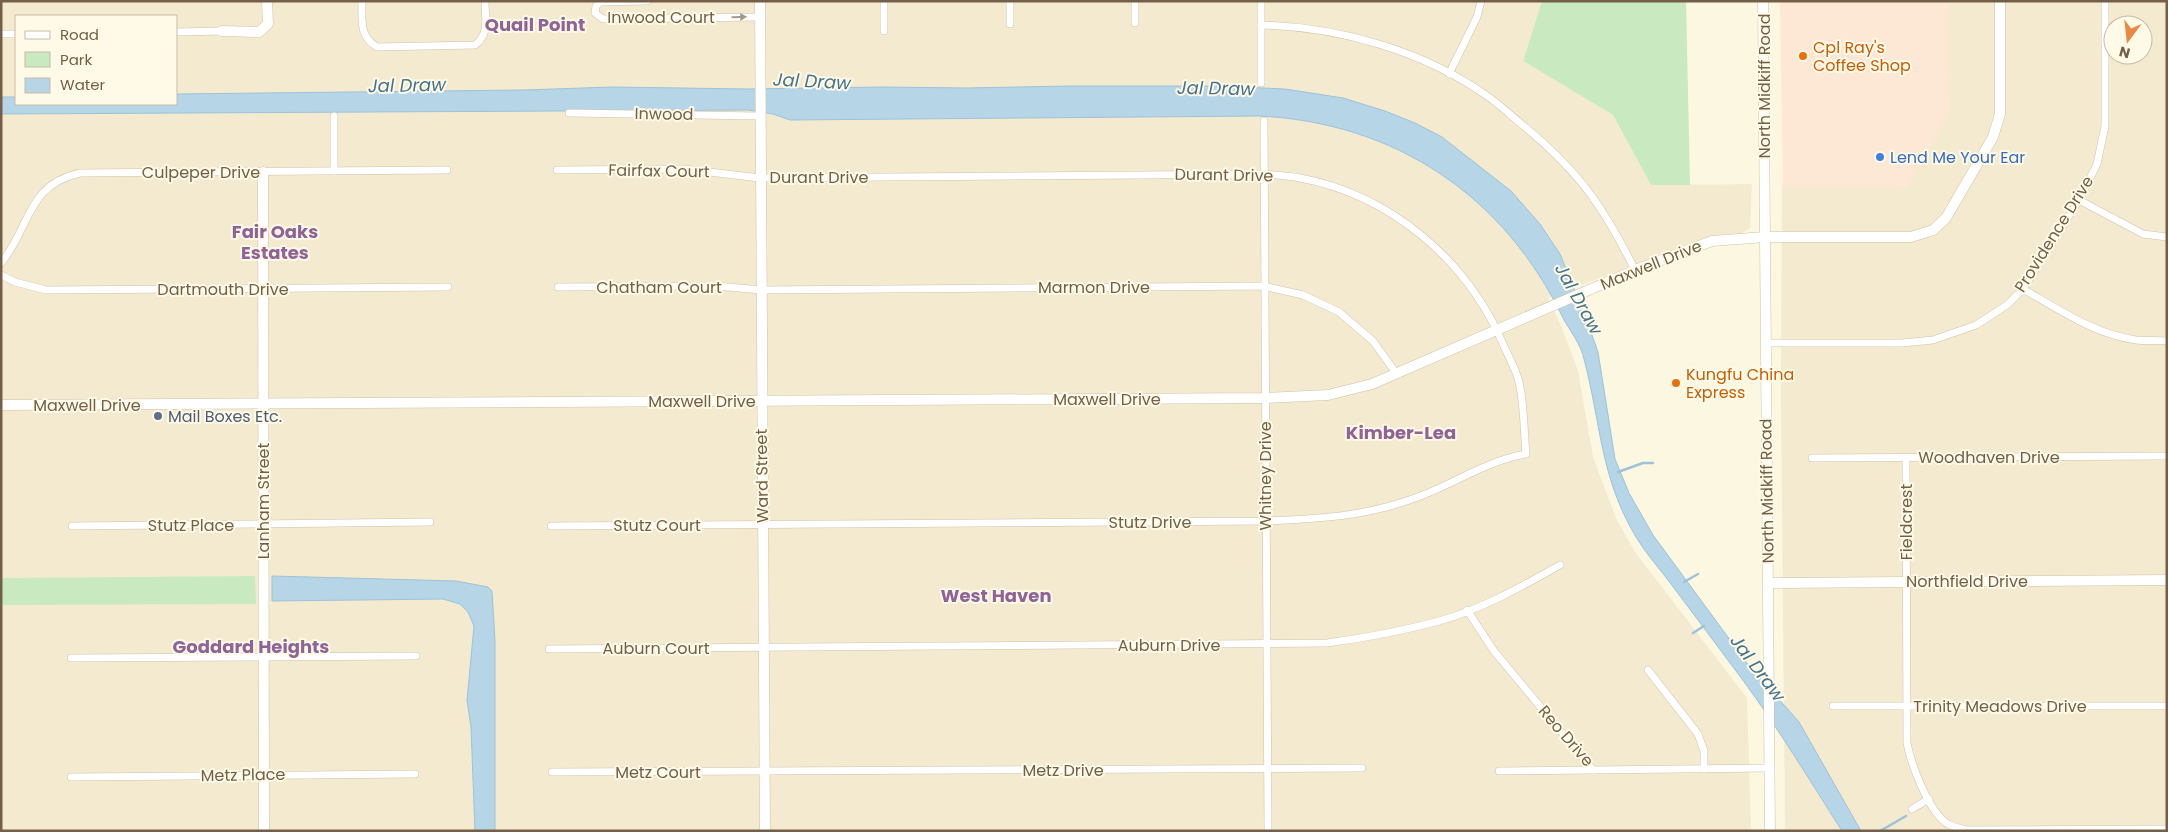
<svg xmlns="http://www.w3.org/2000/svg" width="2168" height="832" font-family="Poppins,sans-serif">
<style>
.residential{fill:#f4ead0;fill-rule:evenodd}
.commercial{fill:#fde8d5}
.green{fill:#c9eac0}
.water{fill:#b6d5e6;stroke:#9cc3d7}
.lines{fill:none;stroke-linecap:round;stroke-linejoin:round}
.stream{stroke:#9cc3d7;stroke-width:2.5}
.street-casing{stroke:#cfc2ab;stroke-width:8}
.secondary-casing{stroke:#d0c1a6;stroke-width:11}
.street{stroke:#fff;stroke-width:7}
.secondary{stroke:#fff;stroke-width:10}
.oneway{fill:#a59888}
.food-dot{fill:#e8710a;stroke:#fffae7;stroke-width:2}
.shop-dot{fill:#3f7fe0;stroke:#fffae7;stroke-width:2}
.service-dot{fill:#5c6f8a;stroke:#fffae7;stroke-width:2}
.labels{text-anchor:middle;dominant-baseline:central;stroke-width:4;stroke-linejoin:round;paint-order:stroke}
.street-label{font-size:16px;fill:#746048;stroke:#fffae7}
.food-label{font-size:16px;fill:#c56008;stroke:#fffae7;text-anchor:start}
.shop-label{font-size:16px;fill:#366cbe;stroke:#fffae7;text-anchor:start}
.service-label{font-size:16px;fill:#4e5e75;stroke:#fffae7;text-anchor:start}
.neighbourhood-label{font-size:18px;font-weight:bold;fill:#906397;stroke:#fffae7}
.water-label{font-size:18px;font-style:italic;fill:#44748e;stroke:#fffae7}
</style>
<rect width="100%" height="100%" fill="#fcf7e1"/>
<g class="residential">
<path d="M 1,1 L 1542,1 L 1523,61 L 1613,115 L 1651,185 L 1752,184 L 1750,228 L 1742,233 L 1716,235 L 1700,239 L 1548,298 L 1562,328 L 1578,371 L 1593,457 L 1616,518 L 1635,552 L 1747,698 L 1751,831 L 1,831 L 1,114 L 486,112 L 1,112 ZM 16,16 L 176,16 L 176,104 L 16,104 Z"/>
<path d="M 1948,1 L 2167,1 L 2167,831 L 1785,831 L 1781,392 L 1782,185 L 1905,184 ZM 2113,25 L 2143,25 L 2143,55 L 2113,55 Z"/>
</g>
<path class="commercial" d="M 1780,1 L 1948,1 L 1949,113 L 1907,187 L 1783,188 Z"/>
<g class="green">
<path d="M 1542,1 L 1686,1 L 1690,185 L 1651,185 L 1613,115 L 1523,61 Z"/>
<path d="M 255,576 L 256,604 L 1,605 L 1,578 Z"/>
</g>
<g class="water">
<path d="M 1071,86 L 1217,86 L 1285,89 L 1343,98 L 1385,111 L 1415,123 L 1442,137 L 1511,191 L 1540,224 L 1560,254 L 1586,318 L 1598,352 L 1615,459 L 1629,493 L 1653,535 L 1747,663 L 1799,722 L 1861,831 L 1842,831 C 1809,779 1778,728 1742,679 C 1718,647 1695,616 1671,584 C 1660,569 1646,554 1636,537 C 1600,477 1601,423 1584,359 C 1581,345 1571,332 1564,320 C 1505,196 1395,122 1258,116 L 790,120 L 773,114 L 748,110 L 1,114 L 1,97 L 16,97 L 16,104 L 176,104 L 176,94 L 524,90 L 612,87 L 748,89 L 882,87 L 966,88 Z"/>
<path d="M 272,576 L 456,581 L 488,587 L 492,591 L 495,641 L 495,831 L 475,831 L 471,727 L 467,700 L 474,626 L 468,612 L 460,604 L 443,599 L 272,601 Z"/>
</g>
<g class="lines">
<g class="stream">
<path d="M 1618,472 L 1643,463 L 1653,463"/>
<path d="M 1684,582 L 1698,574"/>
<path d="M 1693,633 L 1704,626"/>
<path d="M 1880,831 L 1906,816"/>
</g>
<defs>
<g id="street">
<path d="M 362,1 C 362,20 359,36 377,47 L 475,45 C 490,34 485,18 485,1"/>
<path d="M 647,1 L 600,2 L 596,6 L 595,13 L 603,19 L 760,17"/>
<path d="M 884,1 L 884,31"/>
<path d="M 1010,1 L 1010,24"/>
<path d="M 1135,1 L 1135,23"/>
<path d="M 1261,1 L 1261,83"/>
<path d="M 1261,25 C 1340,27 1425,51 1490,98 C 1502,107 1513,117 1525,127 C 1549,147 1572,169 1591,195 C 1608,218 1622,244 1635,270"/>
<path d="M 176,32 L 222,31"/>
<path d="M 1,34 L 16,34"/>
<path d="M 1449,74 L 1477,17 L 1481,1"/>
<path d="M 569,113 L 759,116"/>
<path d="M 1264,121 L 1268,831"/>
<path d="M 334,171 L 334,116"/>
<path d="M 2079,200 L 2143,234 L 2167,237"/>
<path d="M 1,263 C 31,227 26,185 80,173 L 447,170"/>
<path d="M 1,275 L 15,282 L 46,290 L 448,287"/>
<path d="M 558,287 L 717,286 L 761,290 L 1263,286 L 1303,295 L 1339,312 L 1373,341 L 1396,373"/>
<path d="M 2023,289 C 2058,309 2094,334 2136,340 C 2146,341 2157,340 2167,341"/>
<path d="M 1765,343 L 1902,343 L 1933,340 L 1976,325 L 2007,305 L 2023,289 L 2079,200 L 2097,164 L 2105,126 L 2105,1"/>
<path d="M 1812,458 L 2167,456"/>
<path d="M 1906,458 L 1907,743 C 1911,764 1929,813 1948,824 C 1954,827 1960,829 1967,830 L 2167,829"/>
<path d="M 72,526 L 430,522"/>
<path d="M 551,526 L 1265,521 C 1320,519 1371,516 1423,495 C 1459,481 1487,461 1526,454 C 1524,433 1524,402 1519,382 C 1516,369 1508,356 1503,344 C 1467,260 1391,195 1300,178 C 1288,176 1275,175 1263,174 L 760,178 L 684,169 L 557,170"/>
<path d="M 1467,610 L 1494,651 L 1593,770 L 1770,768"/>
<path d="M 549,649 L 1327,643 C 1364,638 1402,631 1439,621 C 1482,609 1521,587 1560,565"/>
<path d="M 71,658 L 416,656"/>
<path d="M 1648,670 L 1698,734 L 1704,751 L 1704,769"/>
<path d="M 1833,706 L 2167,706"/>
<path d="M 1499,771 L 1593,770"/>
<path d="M 552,772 L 1362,768"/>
<path d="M 71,777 L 415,774"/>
<path d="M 1912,809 L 1929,799"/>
</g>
<g id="secondary">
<path d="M 760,1 L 765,831"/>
<path d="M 1763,1 L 1770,831"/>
<path d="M 222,31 L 259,32 L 268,24 L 267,1"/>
<path d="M 263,172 L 264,831"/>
<path d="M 1,405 L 1265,398 L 1328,395 L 1372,384 L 1635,270 L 1712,241 L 1765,237 L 1911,237 L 1933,230 L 1946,218 L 1993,137 L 2000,114 L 2000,1"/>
<path d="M 1768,583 L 2167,580"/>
</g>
</defs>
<use href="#street" class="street-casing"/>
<use href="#secondary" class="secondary-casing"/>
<use href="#street" class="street"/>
<use href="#secondary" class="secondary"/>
</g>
<defs><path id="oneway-solid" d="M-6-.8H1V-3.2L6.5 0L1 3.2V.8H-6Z" transform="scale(1.25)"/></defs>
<use class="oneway" href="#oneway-solid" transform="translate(739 17) rotate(-1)"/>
<g class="food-dot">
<circle cx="1803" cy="56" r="5"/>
<circle cx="1676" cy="383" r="5"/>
</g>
<circle class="shop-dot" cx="1880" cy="157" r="5"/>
<circle class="service-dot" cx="158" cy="416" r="5"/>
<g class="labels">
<g class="street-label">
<text x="661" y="17">Inwood Court</text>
<text transform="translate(1764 86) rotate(-90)">North Midkiff Road</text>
<text transform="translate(664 114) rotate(1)">Inwood</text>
<text transform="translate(659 171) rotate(1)">Fairfax Court</text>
<text x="201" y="172">Culpeper Drive</text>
<text transform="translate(1224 175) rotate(1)">Durant Drive</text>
<text x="819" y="177">Durant Drive</text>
<text transform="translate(2054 234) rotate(-58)">Providence Drive</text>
<text transform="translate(1651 265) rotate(-22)">Maxwell Drive</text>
<text x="659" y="287">Chatham Court</text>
<text x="1094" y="287">Marmon Drive</text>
<text x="223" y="289">Dartmouth Drive</text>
<text x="1107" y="399">Maxwell Drive</text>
<text x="702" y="401">Maxwell Drive</text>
<text x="87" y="405">Maxwell Drive</text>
<text x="1989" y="457">Woodhaven Drive</text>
<text transform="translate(762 476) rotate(-91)">Ward Street</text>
<text transform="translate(1265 476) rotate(-90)">Whitney Drive</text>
<text transform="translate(1767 491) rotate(-91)">North Midkiff Road</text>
<text transform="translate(263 501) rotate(-90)">Lanham Street</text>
<text x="1150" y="522">Stutz Drive</text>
<text transform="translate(1906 522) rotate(-90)">Fieldcrest</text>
<text x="191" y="525">Stutz Place</text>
<text x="657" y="525">Stutz Court</text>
<text x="1967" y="581">Northfield Drive</text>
<text x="1169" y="645">Auburn Drive</text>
<text x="656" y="648">Auburn Court</text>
<text x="2000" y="706">Trinity Meadows Drive</text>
<text transform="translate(1566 736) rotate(49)">Reo Drive</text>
<text x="1063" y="770">Metz Drive</text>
<text x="658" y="772">Metz Court</text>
<text transform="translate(243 775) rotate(-1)">Metz Place</text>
</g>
<g class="food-label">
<text x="1813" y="47">Cpl Ray's<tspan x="1813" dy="18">Coffee Shop</tspan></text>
<text x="1686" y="374">Kungfu China<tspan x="1686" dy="18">Express</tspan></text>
</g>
<g class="shop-label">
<text x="1890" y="157">Lend Me Your Ear</text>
</g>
<g class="service-label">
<text x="168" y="416">Mail Boxes Etc.</text>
</g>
<g class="neighbourhood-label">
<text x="535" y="24">Quail Point</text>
<text x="275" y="231">Fair Oaks<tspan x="275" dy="21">Estates</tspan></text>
<text x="1401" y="432">Kimber-Lea</text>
<text x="996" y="595">West Haven</text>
<text x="251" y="646">Goddard Heights</text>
</g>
<g class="water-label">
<text transform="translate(812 81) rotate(3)">Jal Draw</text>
<text transform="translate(407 85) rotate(-1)">Jal Draw</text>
<text transform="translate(1216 88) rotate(1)">Jal Draw</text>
<text transform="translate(1579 299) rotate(61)">Jal Draw</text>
<text transform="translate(1758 668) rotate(53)">Jal Draw</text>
</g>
</g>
<rect width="2168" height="832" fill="none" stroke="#746048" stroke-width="5"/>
<rect x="15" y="15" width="162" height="90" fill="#fffae7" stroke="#c7bca7"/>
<rect x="25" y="31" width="25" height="8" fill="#ffffff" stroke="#c7bca7"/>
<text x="60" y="40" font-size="15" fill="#746048">Road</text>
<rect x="25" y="52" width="25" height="15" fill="#c9eac0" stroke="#c7bca7"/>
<text x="60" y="65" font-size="15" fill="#746048">Park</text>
<rect x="25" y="78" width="25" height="15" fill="#b6d5e6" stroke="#c7bca7"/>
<text x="60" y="90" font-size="15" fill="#746048">Water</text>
<g transform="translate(2128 40) rotate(195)"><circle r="24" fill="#fffae7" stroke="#c7bca7"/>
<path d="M0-4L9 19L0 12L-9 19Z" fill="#e88945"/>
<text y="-8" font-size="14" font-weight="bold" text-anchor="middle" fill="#746048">N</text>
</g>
</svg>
